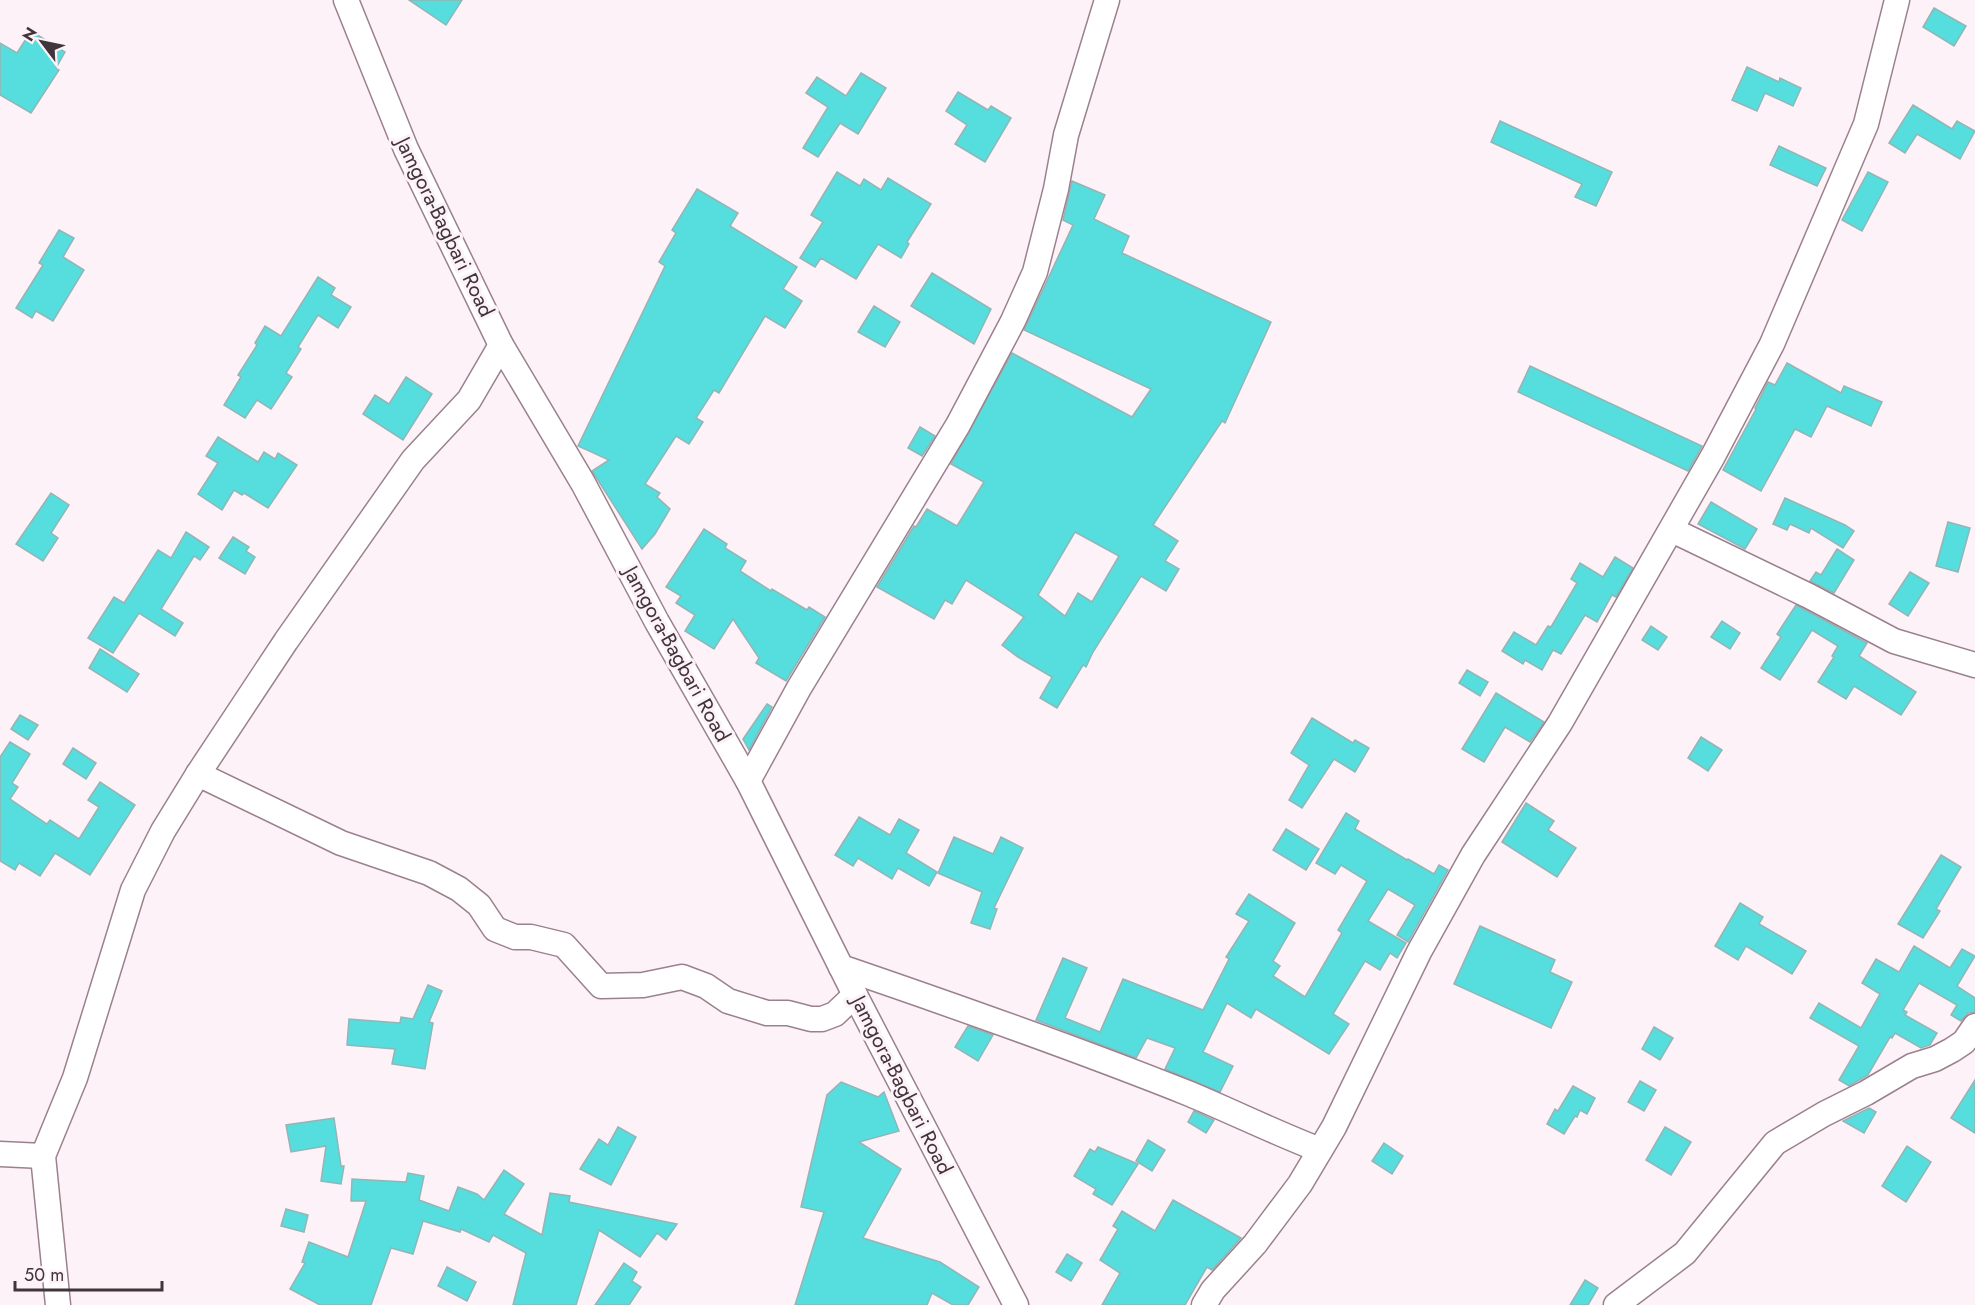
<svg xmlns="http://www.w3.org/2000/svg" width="1975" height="1305" font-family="Jost,sans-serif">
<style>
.building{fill:#56ddde;stroke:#93b5b5;stroke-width:1.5;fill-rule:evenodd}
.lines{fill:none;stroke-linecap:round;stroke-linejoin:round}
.street-casing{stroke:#9b818e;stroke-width:27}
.street{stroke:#fff;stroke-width:24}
.labels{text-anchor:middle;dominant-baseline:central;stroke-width:6;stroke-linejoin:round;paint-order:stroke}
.street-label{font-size:21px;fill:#40353a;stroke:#fdf2f7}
</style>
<rect width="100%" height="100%" fill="#fdf2f7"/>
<g class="building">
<path d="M 409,0 L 462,0 L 446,25 Z"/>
<path d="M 1934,8 L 1966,26 L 1954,46 L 1923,27 Z"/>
<path d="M 31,31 L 65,52 L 56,68 L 59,70 L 31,113 L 0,95 L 0,43 L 17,53 Z"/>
<path d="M 1747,67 L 1779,82 L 1780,78 L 1801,88 L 1793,106 L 1765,93 L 1757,111 L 1732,100 Z"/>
<path d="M 861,73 L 886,88 L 858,134 L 840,123 L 818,157 L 803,148 L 828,107 L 806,93 L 817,77 L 846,96 Z"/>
<path d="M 958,92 L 988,110 L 991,106 L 1011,118 L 985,162 L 955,144 L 967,125 L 946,111 Z"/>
<path d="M 1913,105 L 1952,129 L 1957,121 L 1975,131 L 1960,159 L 1917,134 L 1905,153 L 1889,143 Z"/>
<path d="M 1500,121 L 1612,172 L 1596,206 L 1575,197 L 1582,184 L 1491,142 Z"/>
<path d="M 1779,146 L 1826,168 L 1817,186 L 1770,165 Z"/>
<path d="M 837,172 L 860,186 L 864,179 L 881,190 L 888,178 L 931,204 L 907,242 L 909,244 L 901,258 L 878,244 L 856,279 L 821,258 L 815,267 L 800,258 L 823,222 L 811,215 Z"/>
<path d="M 1868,172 L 1888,182 L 1862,231 L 1842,220 Z"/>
<path d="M 1072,181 L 1105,195 L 1094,219 L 1129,236 L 1122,253 L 1271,322 L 1225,423 L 1222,421 L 1153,525 L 1178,541 L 1165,561 L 1179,569 L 1166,591 L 1141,576 L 1093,652 L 1086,667 L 1083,665 L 1057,708 L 1040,698 L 1052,677 L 1018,657 L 1002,645 L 1024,617 L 966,580 L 952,604 L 945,600 L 934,619 L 877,587 L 914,526 L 916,527 L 927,509 L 957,526 L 984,482 L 951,464 L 1012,353 L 1132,417 L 1151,389 L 1024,330 L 1073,225 L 1063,220 ZM 1075,532 L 1119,556 L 1092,602 L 1078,593 L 1065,616 L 1038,595 Z"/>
<path d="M 697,189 L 738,213 L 730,226 L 797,267 L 783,289 L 802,301 L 785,328 L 765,316 L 719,393 L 714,390 L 696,418 L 703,422 L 689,444 L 676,436 L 645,484 L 660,493 L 657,497 L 670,509 L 655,534 L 642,549 L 592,471 L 609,460 L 578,446 L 665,266 L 659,262 L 676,233 L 672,230 Z"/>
<path d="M 59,230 L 74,238 L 63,257 L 84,270 L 53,321 L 36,311 L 32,318 L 16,308 L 43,265 L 39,263 Z"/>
<path d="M 932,273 L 991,309 L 974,344 L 911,306 Z"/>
<path d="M 318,277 L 335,288 L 331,295 L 351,307 L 338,328 L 318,315 L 298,347 L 301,349 L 286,373 L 292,377 L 271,409 L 257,400 L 245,418 L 224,405 L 241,377 L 238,375 L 257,345 L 255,343 L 265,326 L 281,336 Z"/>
<path d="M 874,306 L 900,322 L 885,347 L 858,332 Z"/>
<path d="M 1787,363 L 1841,393 L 1844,386 L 1882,402 L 1871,426 L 1827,406 L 1811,437 L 1795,429 L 1761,491 L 1723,470 L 1756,409 L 1755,408 L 1768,382 L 1775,385 Z"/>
<path d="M 1530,366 L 1702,446 L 1688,471 L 1518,392 Z"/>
<path d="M 406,377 L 432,394 L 403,440 L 363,414 L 375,395 L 389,404 Z"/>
<path d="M 920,427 L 935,436 L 922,456 L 908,448 Z"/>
<path d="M 218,437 L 258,462 L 264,452 L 275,459 L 278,453 L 297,465 L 268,508 L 244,493 L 242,495 L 234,490 L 222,510 L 198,494 L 218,463 L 206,456 Z"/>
<path d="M 51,493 L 69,505 L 51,533 L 58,538 L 43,561 L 16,544 Z"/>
<path d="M 1785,498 L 1845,525 L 1854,531 L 1843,548 L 1811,528 L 1809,533 L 1790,524 L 1787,530 L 1773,524 Z"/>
<path d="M 1711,502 L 1757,529 L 1745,549 L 1698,524 Z"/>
<path d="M 1948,522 L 1970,528 L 1958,572 L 1936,566 Z"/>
<path d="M 704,529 L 727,544 L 725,548 L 746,561 L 740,571 L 771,591 L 772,589 L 807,610 L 809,607 L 825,617 L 786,681 L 756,663 L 759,658 L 733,619 L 714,649 L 685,631 L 695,615 L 676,603 L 681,596 L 666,587 Z"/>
<path d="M 186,532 L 209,547 L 200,560 L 194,556 L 161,609 L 183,623 L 175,636 L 139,613 L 113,653 L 88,638 L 114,597 L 124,603 L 158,550 L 171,558 Z"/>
<path d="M 233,537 L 249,547 L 246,551 L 255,557 L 245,574 L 219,558 Z"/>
<path d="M 1837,549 L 1854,560 L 1834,593 L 1810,581 L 1816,572 L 1821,575 Z"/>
<path d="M 1615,557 L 1633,568 L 1616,597 L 1612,595 L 1597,622 L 1585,615 L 1561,654 L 1553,650 L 1542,670 L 1525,660 L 1523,664 L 1502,651 L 1514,632 L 1536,645 L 1548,626 L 1551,627 L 1577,583 L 1571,579 L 1580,563 L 1603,577 Z"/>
<path d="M 1910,572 L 1929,583 L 1908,616 L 1889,604 Z"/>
<path d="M 1796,605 L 1867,643 L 1859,656 L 1916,692 L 1901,715 L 1854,686 L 1846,699 L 1818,682 L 1834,657 L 1832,656 L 1838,646 L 1812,630 L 1780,680 L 1761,668 L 1781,637 L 1777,634 Z"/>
<path d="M 1722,621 L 1740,633 L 1730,649 L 1711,637 Z"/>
<path d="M 1651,626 L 1667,637 L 1658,650 L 1642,640 Z"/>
<path d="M 100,649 L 139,674 L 127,692 L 89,668 Z"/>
<path d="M 1467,670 L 1488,682 L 1480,696 L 1459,683 Z"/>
<path d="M 1496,693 L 1544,722 L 1530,742 L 1505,727 L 1484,762 L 1462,749 Z"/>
<path d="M 767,704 L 772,707 L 749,750 L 743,739 Z"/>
<path d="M 20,715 L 38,725 L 28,740 L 11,729 Z"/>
<path d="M 1312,718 L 1353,743 L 1355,740 L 1369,748 L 1355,772 L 1334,759 L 1302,808 L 1289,800 L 1309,765 L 1291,753 Z"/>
<path d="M 1701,737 L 1722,750 L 1708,771 L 1688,758 Z"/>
<path d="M 10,742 L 30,754 L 12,783 L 18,787 L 10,799 L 47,824 L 50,820 L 79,839 L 99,807 L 88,800 L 100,782 L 135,805 L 90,875 L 55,853 L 40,876 L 19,863 L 15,870 L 0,861 L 0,757 Z"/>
<path d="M 73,748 L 96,763 L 86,779 L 63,764 Z"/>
<path d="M 1526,803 L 1554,821 L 1548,830 L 1576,848 L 1557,877 L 1502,842 Z"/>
<path d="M 1346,813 L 1359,821 L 1355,829 L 1407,860 L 1408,859 L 1434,874 L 1439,865 L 1448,870 L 1408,942 L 1397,935 L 1415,905 L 1388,889 L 1368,921 L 1406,943 L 1397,958 L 1390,953 L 1380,970 L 1365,961 L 1333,1014 L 1349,1024 L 1329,1054 L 1256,1009 L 1251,1018 L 1227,1003 L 1203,1052 L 1233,1066 L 1220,1092 L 1165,1069 L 1175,1048 L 1147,1038 L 1136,1058 L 1036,1020 L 1063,958 L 1087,968 L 1065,1018 L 1100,1032 L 1123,979 L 1203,1010 L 1229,959 L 1226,957 L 1249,921 L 1236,914 L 1249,894 L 1295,923 L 1273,961 L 1280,966 L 1273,976 L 1305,997 L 1342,933 L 1338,930 L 1367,881 L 1341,865 L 1335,874 L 1316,863 Z"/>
<path d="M 859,817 L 890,835 L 899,819 L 919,830 L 906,853 L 937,872 L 929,886 L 898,868 L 892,879 L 858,858 L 853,866 L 835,855 Z"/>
<path d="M 1286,829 L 1319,849 L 1306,870 L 1273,850 Z"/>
<path d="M 954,837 L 993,854 L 1001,837 L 1023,848 L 994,908 L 997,909 L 990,929 L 971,923 L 982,892 L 938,873 Z"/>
<path d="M 1941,855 L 1961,867 L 1936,909 L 1940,911 L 1923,938 L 1898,924 Z"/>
<path d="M 1740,903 L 1763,917 L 1759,924 L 1806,951 L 1792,974 L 1746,946 L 1738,960 L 1715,946 Z"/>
<path d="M 1480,926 L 1555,960 L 1550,972 L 1572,982 L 1551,1028 L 1454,984 Z"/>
<path d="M 1914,946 L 1950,968 L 1962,949 L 1975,956 L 1957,986 L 1975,998 L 1975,1012 L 1968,1013 L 1961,1021 L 1951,1015 L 1957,1005 L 1919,983 L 1903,1010 L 1907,1012 L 1905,1015 L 1937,1033 L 1930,1045 L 1921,1048 L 1895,1033 L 1892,1038 L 1890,1037 L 1868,1075 L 1849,1086 L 1839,1080 L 1859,1046 L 1810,1018 L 1819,1003 L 1861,1028 L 1880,994 L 1862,983 L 1876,959 L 1899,972 Z"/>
<path d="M 428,985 L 442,991 L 429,1022 L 433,1023 L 425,1069 L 392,1064 L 395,1049 L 347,1045 L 349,1019 L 400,1023 L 401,1017 L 413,1019 Z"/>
<path d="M 968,1026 L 993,1035 L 978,1061 L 955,1047 Z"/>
<path d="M 1654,1027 L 1673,1038 L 1660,1060 L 1642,1049 Z"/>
<path d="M 1975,1080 L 1975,1133 L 1951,1118 Z"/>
<path d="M 1640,1081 L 1656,1090 L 1644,1111 L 1628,1102 Z"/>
<path d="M 841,1082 L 878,1097 L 884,1092 L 899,1131 L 859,1142 L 901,1169 L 863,1238 L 940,1262 L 979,1287 L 968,1305 L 953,1305 L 932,1293 L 927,1305 L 795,1305 L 824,1212 L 801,1207 L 827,1095 Z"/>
<path d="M 1573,1086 L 1595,1098 L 1587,1114 L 1580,1110 L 1577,1117 L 1575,1116 L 1564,1134 L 1547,1124 L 1555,1109 L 1558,1111 Z"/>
<path d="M 1869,1108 L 1876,1112 L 1864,1133 L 1843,1121 Z"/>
<path d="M 1194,1111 L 1214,1120 L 1206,1133 L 1188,1122 Z"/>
<path d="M 334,1118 L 341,1166 L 344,1166 L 341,1184 L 321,1181 L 326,1146 L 291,1152 L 286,1125 Z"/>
<path d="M 618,1127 L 636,1137 L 611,1185 L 580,1169 L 599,1139 L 608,1145 Z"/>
<path d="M 1665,1127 L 1691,1142 L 1671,1175 L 1646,1160 Z"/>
<path d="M 1148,1140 L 1165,1150 L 1152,1171 L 1136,1161 Z"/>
<path d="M 1384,1143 L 1403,1156 L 1392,1174 L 1372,1161 Z"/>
<path d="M 1907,1146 L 1931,1162 L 1906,1202 L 1882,1186 Z"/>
<path d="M 1098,1147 L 1138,1164 L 1112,1205 L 1093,1194 L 1096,1189 L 1074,1176 L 1090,1149 L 1095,1152 Z"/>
<path d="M 504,1170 L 524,1184 L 504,1214 L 542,1235 L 550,1193 L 570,1196 L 569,1202 L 677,1224 L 666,1240 L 657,1233 L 640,1257 L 599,1230 L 576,1305 L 513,1305 L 526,1253 L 493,1235 L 489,1242 L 461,1229 L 460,1232 L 423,1221 L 413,1254 L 391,1248 L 371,1305 L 320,1305 L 290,1289 L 305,1263 L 302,1262 L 309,1242 L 348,1257 L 366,1201 L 351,1201 L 352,1179 L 406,1182 L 408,1173 L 424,1176 L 419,1200 L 449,1211 L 458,1187 L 477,1194 L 484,1200 Z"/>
<path d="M 1173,1200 L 1241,1238 L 1212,1270 L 1207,1267 L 1185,1305 L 1102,1305 L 1120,1273 L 1100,1260 L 1118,1229 L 1113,1226 L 1122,1211 L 1155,1231 Z"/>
<path d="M 286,1209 L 308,1215 L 304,1232 L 281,1226 Z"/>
<path d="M 1067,1254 L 1082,1263 L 1071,1281 L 1056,1272 Z"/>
<path d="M 624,1263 L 637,1272 L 632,1281 L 641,1287 L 629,1305 L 595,1305 Z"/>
<path d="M 447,1267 L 476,1282 L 467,1301 L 438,1286 Z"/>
<path d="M 1585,1280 L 1598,1288 L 1588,1305 L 1570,1305 Z"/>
</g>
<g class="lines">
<defs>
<g id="street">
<path d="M 346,0 L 406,149 L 501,345 L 583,483 L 657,622 L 748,781 L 855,995 L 1016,1305"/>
<path d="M 1672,530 L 1809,596 L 1894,641 L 1975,665"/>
<path d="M 198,774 L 341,843 L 429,873 L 459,889 L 479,905 L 495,929 L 515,937 L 531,937 L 564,945 L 601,986 L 643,985 L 682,977 L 706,986 L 728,1001 L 767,1013 L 788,1013 L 811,1019 L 822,1019 L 835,1014 L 855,995"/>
<path d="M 748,781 L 799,688 L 958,425 L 1013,321 L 1035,272 L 1056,189 L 1066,135 L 1107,0"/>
<path d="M 841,967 C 958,1007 1075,1048 1190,1094 C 1233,1112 1276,1133 1320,1150"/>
<path d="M 0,1154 L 43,1156"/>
<path d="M 58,1305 L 43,1156 L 75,1078 L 133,890 L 163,831 L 198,774 L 286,641 L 413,460 L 469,400 L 501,345"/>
<path d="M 1204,1305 L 1213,1290 L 1255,1244 L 1300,1184 L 1334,1127 L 1419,952 L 1473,855 L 1560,723 L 1713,456 L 1772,344 L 1866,124 L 1897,0"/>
<path d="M 1616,1305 L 1685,1253 L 1775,1143 L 1824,1114 L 1866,1093 L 1912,1066 L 1935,1059 L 1952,1050 L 1964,1042 L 1975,1026"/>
</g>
</defs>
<use href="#street" class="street-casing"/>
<use href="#street" class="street"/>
</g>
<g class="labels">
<g class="street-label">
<text transform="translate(445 227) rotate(64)">Jamgora-Bagbari Road</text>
<text transform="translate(677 654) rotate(61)">Jamgora-Bagbari Road</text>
<text transform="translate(902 1085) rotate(63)">Jamgora-Bagbari Road</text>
</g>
</g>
<g transform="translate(42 42) rotate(302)" stroke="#fdf2f7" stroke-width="4.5" paint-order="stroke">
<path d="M0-4.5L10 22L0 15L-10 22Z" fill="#40353a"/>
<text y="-9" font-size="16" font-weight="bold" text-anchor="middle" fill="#40353a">N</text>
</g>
<path d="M15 1281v9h147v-9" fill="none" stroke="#40353a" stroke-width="3"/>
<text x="24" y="1281" font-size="18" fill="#40353a" stroke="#fdf2f7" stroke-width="4.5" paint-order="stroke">50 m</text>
</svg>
